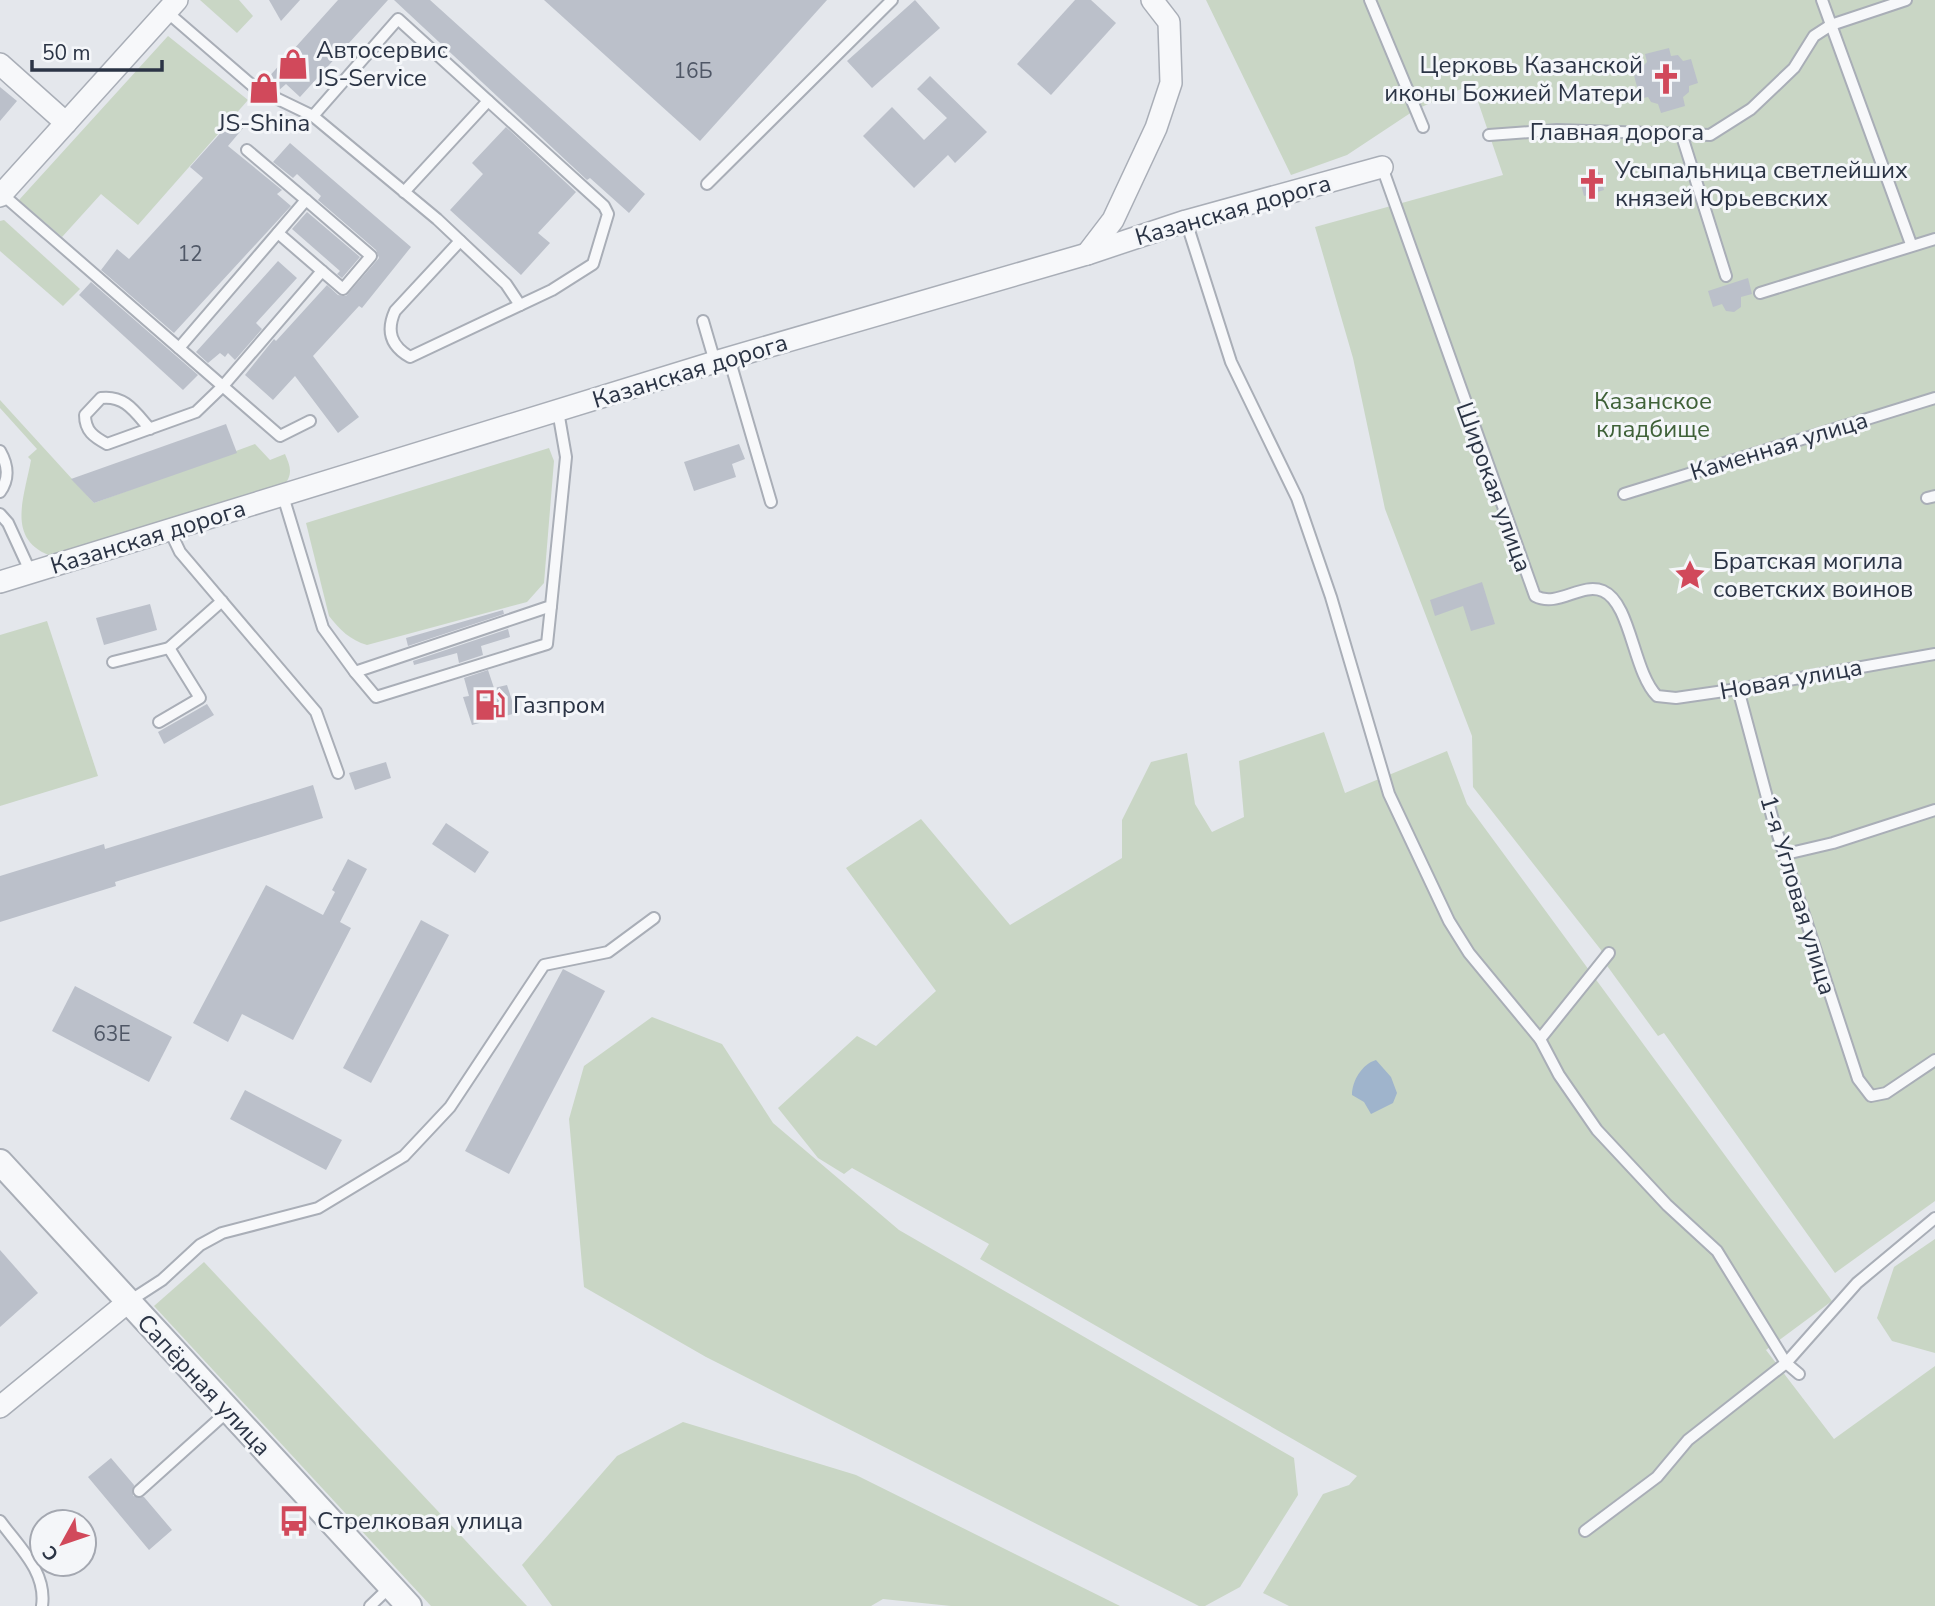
<svg xmlns="http://www.w3.org/2000/svg" width="1935" height="1606" font-family="'Nunito Sans',sans-serif">
<style>
.green{fill:#c9d6c5}
.water{fill:#9fb4cc}
.building{fill:#bbc0ca}
.lines{fill:none;stroke-linecap:round;stroke-linejoin:round}
.service-casing{stroke:#a9aeb7;stroke-width:14}
.minor-casing{stroke:#a9aeb7;stroke-width:24}
.tertiary-casing{stroke:#a9aeb7;stroke-width:28}
.service{stroke:#f7f8fa;stroke-width:10}
.minor{stroke:#f7f8fa;stroke-width:21}
.tertiary{stroke:#f7f8fa;stroke-width:24}
.labels{text-anchor:middle;dominant-baseline:central;stroke-width:6;stroke-linejoin:round;paint-order:stroke}
.number-label{font-size:21px;fill:#4f5766}
.poi-label{font-size:24px;fill:#2b3445;stroke:#f4f6f9;text-anchor:start}
.street-label{font-size:24px;fill:#2b3445;stroke:#f4f6f9}
.park-label{font-size:24px;fill:#3f6138;stroke:#f4f6f9}
</style>
<rect width="100%" height="100%" fill="#e4e7ec"/>
<g class="green">
<path d="M 200,0 L 239,0 L 253,16 L 237,33 Z"/>
<path d="M 1206,0 L 1935,0 L 1935,1201 L 1835,1273 L 1664,1033 L 1658,1036 L 1605,963 L 1601,950 L 1473,787 L 1472,736 L 1385,509 L 1353,358 L 1315,227 L 1503,175 L 1472,84 L 1415,110 L 1347,155 L 1291,175 Z"/>
<path d="M 168,36 L 248,100 L 138,225 L 101,194 L 62,237 L 19,200 Z"/>
<path d="M 4,220 L 80,289 L 63,306 L 0,251 L 0,221 Z"/>
<path d="M 0,400 L 94,503 L 255,444 L 270,460 L 285,454 C 291,468 293,474 283,487 L 54,557 C 5,541 24,499 31,460 L 28,457 L 37,449 L 0,408 Z"/>
<path d="M 549,448 L 554,461 L 544,583 L 527,602 L 367,645 C 350,640 340,630 329,616 L 306,523 Z"/>
<path d="M 47,621 L 98,776 L 0,806 L 0,635 Z"/>
<path d="M 1324,732 L 1345,793 L 1447,751 L 1467,804 L 1832,1301 L 1766,1350 L 1834,1439 L 1935,1366 L 1935,1606 L 1289,1606 L 1263,1593 L 1323,1494 L 1349,1485 L 1357,1476 L 980,1259 L 989,1244 L 852,1168 L 844,1174 L 818,1158 L 778,1108 L 857,1036 L 876,1046 L 936,991 L 846,868 L 921,819 L 1010,925 L 1122,858 L 1122,820 L 1151,762 L 1187,753 L 1195,804 L 1212,832 L 1244,817 L 1239,761 Z"/>
<path d="M 652,1017 L 722,1044 L 773,1123 L 899,1230 L 1294,1458 L 1298,1495 L 1240,1587 L 1205,1606 L 1199,1606 L 706,1357 L 584,1287 L 569,1119 L 584,1066 Z"/>
<path d="M 1935,1239 L 1935,1353 L 1892,1341 L 1877,1318 L 1894,1267 Z"/>
<path d="M 204,1262 L 527,1606 L 431,1606 L 154,1306 Z"/>
<path d="M 683,1422 L 856,1475 L 1120,1606 L 951,1606 L 883,1599 L 871,1606 L 552,1606 L 522,1565 L 617,1456 Z"/>
</g>
<path class="water" d="M 1376,1060 L 1391,1077 L 1397,1093 L 1393,1103 L 1371,1114 L 1364,1102 L 1352,1095 C 1352,1081 1362,1064 1376,1060 Z"/>
<g class="building">
<path d="M 269,0 L 300,0 L 281,21 Z"/>
<path d="M 338,0 L 388,0 L 300,97 L 286,84 L 278,91 L 266,80 Z"/>
<path d="M 394,0 L 430,0 L 645,194 L 629,213 L 590,178 L 587,180 Z"/>
<path d="M 544,0 L 827,0 L 700,141 Z"/>
<path d="M 915,0 L 940,28 L 872,88 L 847,61 Z"/>
<path d="M 1075,0 L 1091,0 L 1116,23 L 1051,95 L 1017,64 Z"/>
<path d="M 1669,48 L 1671,56 L 1678,55 L 1683,61 L 1691,59 L 1698,83 L 1689,86 L 1689,92 L 1683,97 L 1685,106 L 1661,113 L 1658,104 L 1651,102 L 1648,97 L 1640,99 L 1634,75 L 1642,73 L 1642,67 L 1647,62 L 1645,54 Z"/>
<path d="M 930,76 L 987,132 L 955,163 L 948,155 L 914,188 L 863,136 L 892,107 L 924,140 L 947,118 L 917,89 Z"/>
<path d="M 0,87 L 17,101 L 0,121 Z"/>
<path d="M 234,118 L 244,127 L 228,146 L 282,190 L 277,194 L 291,206 L 174,333 L 101,270 L 117,249 L 129,259 L 203,178 L 190,167 Z"/>
<path d="M 506,127 L 576,192 L 538,233 L 550,243 L 521,275 L 450,210 L 483,174 L 472,163 Z"/>
<path d="M 290,143 L 411,247 L 362,308 L 359,306 L 313,356 L 359,417 L 338,433 L 295,376 L 273,400 L 245,375 L 274,339 L 276,341 L 327,285 L 338,295 L 346,296 L 379,258 L 376,250 L 318,200 L 321,196 L 297,174 L 293,178 L 273,162 Z"/>
<path d="M 1599,172 L 1604,190 L 1584,196 L 1579,177 Z"/>
<path d="M 307,212 L 360,257 L 342,278 L 337,274 L 340,271 L 292,229 Z"/>
<path d="M 278,261 L 297,278 L 256,323 L 262,329 L 235,360 L 228,353 L 225,357 L 220,353 L 208,363 L 196,352 Z"/>
<path d="M 1748,278 L 1752,294 L 1741,297 L 1741,307 L 1734,312 L 1726,311 L 1722,304 L 1713,307 L 1708,291 Z"/>
<path d="M 91,282 L 198,375 L 183,390 L 79,295 Z"/>
<path d="M 226,424 L 237,453 L 94,503 L 71,479 Z"/>
<path d="M 739,444 L 745,459 L 732,464 L 736,477 L 694,491 L 684,462 Z"/>
<path d="M 1482,582 L 1495,624 L 1471,631 L 1463,606 L 1435,616 L 1430,600 Z"/>
<path d="M 150,604 L 157,630 L 104,645 L 96,618 Z"/>
<path d="M 503,610 L 504,614 L 408,646 L 406,638 Z"/>
<path d="M 508,629 L 510,637 L 481,646 L 483,655 L 459,663 L 457,653 L 414,665 L 413,661 Z"/>
<path d="M 488,670 L 494,688 L 507,685 L 516,713 L 472,725 L 463,697 L 469,696 L 464,678 Z"/>
<path d="M 207,704 L 214,715 L 164,744 L 158,732 Z"/>
<path d="M 386,762 L 391,778 L 355,790 L 349,773 Z"/>
<path d="M 313,785 L 323,818 L 115,882 L 116,886 L 0,922 L 0,876 L 104,844 L 105,849 Z"/>
<path d="M 446,823 L 489,852 L 475,873 L 432,844 Z"/>
<path d="M 348,859 L 367,869 L 340,922 L 351,928 L 293,1040 L 242,1014 L 228,1042 L 193,1023 L 266,885 L 323,915 L 335,892 L 332,890 Z"/>
<path d="M 421,920 L 449,935 L 371,1083 L 343,1068 Z"/>
<path d="M 563,969 L 605,991 L 509,1174 L 465,1151 Z"/>
<path d="M 75,986 L 172,1037 L 149,1082 L 52,1031 Z"/>
<path d="M 245,1090 L 342,1140 L 326,1170 L 230,1119 Z"/>
<path d="M 0,1250 L 38,1293 L 0,1327 Z"/>
<path d="M 111,1458 L 134,1485 L 133,1496 L 144,1497 L 172,1530 L 149,1550 L 88,1477 Z"/>
</g>
<g class="lines">
<defs>
<g id="service">
<path d="M 1370,0 L 1423,127"/>
<path d="M 1822,0 L 1911,244"/>
<path d="M 167,12 L 255,88 L 313,116 L 437,219 L 506,284 L 520,305"/>
<path d="M 313,116 L 398,19 L 604,206 L 608,214 L 593,264 L 552,290 L 410,357 C 391,346 386,331 395,311 L 460,241"/>
<path d="M 1681,133 L 1726,276"/>
<path d="M 1489,135 L 1557,130 L 1710,135 L 1751,109 L 1794,68 L 1814,36 L 1831,25 L 1906,0"/>
<path d="M 247,150 L 306,200"/>
<path d="M 1382,167 L 1535,596 C 1558,608 1581,582 1603,591 C 1631,603 1633,672 1657,696 L 1676,698 L 1738,689 L 1935,654"/>
<path d="M 707,184 L 892,0"/>
<path d="M 404,192 L 488,101"/>
<path d="M 2,194 L 280,436 L 310,421"/>
<path d="M 1186,221 L 1231,362 L 1297,498 L 1331,597 L 1389,794 L 1449,921 L 1469,953 L 1540,1039 L 1559,1075 L 1597,1130 L 1667,1205 L 1717,1251 L 1786,1363 L 1799,1374"/>
<path d="M 278,233 L 322,271"/>
<path d="M 1760,293 L 1935,239"/>
<path d="M 703,321 L 715,362"/>
<path d="M 729,358 L 771,502"/>
<path d="M 150,429 C 135,412 125,395 101,398 L 85,415 C 85,431 94,437 107,444 L 196,412 L 223,386 L 322,271 L 343,289 L 371,256 L 306,200 L 179,348"/>
<path d="M 0,451 C 8,465 10,478 0,492"/>
<path d="M 1624,494 L 1935,398"/>
<path d="M 283,496 L 323,628 L 355,672 L 551,606 L 566,457 L 558,411"/>
<path d="M 1927,498 L 1935,496"/>
<path d="M 0,514 L 8,523 L 31,573"/>
<path d="M 170,531 L 180,552 L 316,712 L 338,773"/>
<path d="M 113,662 L 169,648 L 222,601"/>
<path d="M 355,672 L 376,697 L 547,644 L 551,606"/>
<path d="M 1738,689 L 1773,820 L 1858,1079 L 1871,1096 L 1886,1093 L 1935,1060"/>
<path d="M 159,722 L 200,698 L 169,648"/>
<path d="M 1786,854 L 1833,843 L 1935,810"/>
<path d="M 1540,1039 L 1609,953"/>
<path d="M 128,1302 L 162,1280 L 200,1245 L 222,1233 L 318,1208 L 404,1156 L 450,1107 L 544,965 L 608,952 L 654,918"/>
<path d="M 139,1491 L 228,1411"/>
<path d="M 0,1521 C 19,1547 47,1572 42,1606"/>
<path d="M 1585,1531 L 1657,1477 L 1688,1440 L 1786,1363 L 1857,1283 L 1935,1218"/>
<path d="M 370,1606 L 391,1586"/>
</g>
<g id="minor">
<path d="M 0,64 L 66,123"/>
<path d="M 0,196 L 177,0"/>
<path d="M 1087,254 L 1113,220 L 1156,128 L 1171,83 L 1169,22 L 1152,0"/>
<path d="M 0,582 L 715,362 L 1087,254 L 1186,221 L 1382,167"/>
<path d="M 0,1407 L 128,1302"/>
</g>
<path id="tertiary" d="M 0,1162 L 409,1606"/>
</defs>
<use href="#service" class="service-casing"/>
<use href="#minor" class="minor-casing"/>
<use href="#tertiary" class="tertiary-casing"/>
<use href="#service" class="service"/>
<use href="#minor" class="minor"/>
<use href="#tertiary" class="tertiary"/>
</g>
<defs>
<symbol id="shop-bare" viewBox="-9 -9 18 18"><path d="M-5-2.5h2.3a2.7 3.5 0 0 1 5.4 0H5L5.5 6h-11ZM-1.5-2.5h3a1.5 2.3 0 0 0-3 0Z" fill="#d1495b" stroke="#f4f6f9" stroke-width="2.5" paint-order="stroke"/></symbol>
<symbol id="church-bare" viewBox="-9 -9 18 18"><path d="M-1.2-6h2.4v3.5h3.3v2.4h-3.3V6h-2.4V-.1h-3.3v-2.4h3.3Z" fill="#d1495b" stroke="#f4f6f9" stroke-width="2.5" paint-order="stroke"/></symbol>
<symbol id="sight-bare" viewBox="-9 -9 18 18"><path d="M0-6L1.8-2.2L6-1.7L2.9 1.2L3.7 5.4L0 3.3L-3.7 5.4L-2.9 1.2L-6-1.7L-1.8-2.2Z" fill="#d1495b" stroke="#f4f6f9" stroke-width="2.5" paint-order="stroke"/></symbol>
<symbol id="fuel-bare" viewBox="-9 -9 18 18"><path d="M-5.5-6h7V0h2V4h1.3V-2.5L3-4.5l.8-.8L6-3V5H2.5V1h-1V6h-7ZM-4.2-4.7v3.2H.2V-4.7Z" fill="#d1495b" stroke="#f4f6f9" stroke-width="2.5" paint-order="stroke"/></symbol>
<symbol id="bus-bare" viewBox="-9 -9 18 18"><path d="M-5-6H5V4H4V6H2V4H-2V6H-4V4H-5ZM-3.5-4V0h7V-4ZM-3.5 1.2v1.5H-2V1.2ZM2 1.2v1.5H3.5V1.2Z" fill="#d1495b" stroke="#f4f6f9" stroke-width="2.5" paint-order="stroke"/></symbol>
</defs>
<g fill-rule="evenodd">
<use href="#shop-bare" x="271" y="42" width="44" height="44"/>
<use href="#church-bare" x="1644" y="57" width="44" height="44"/>
<use href="#shop-bare" x="242" y="66" width="44" height="44"/>
<use href="#church-bare" x="1570" y="162" width="44" height="44"/>
<use href="#sight-bare" x="1668" y="553" width="44" height="44"/>
<use href="#fuel-bare" x="468" y="683" width="44" height="44"/>
<use href="#bus-bare" x="272" y="1499" width="44" height="44"/>
</g>
<g class="labels">
<g class="number-label">
<text x="693" y="71">16Б</text>
<text x="190" y="254">12</text>
<text x="112" y="1034">63Е</text>
</g>
<g class="poi-label">
<text x="316" y="50">Автосервис<tspan x="316" dy="28">JS-Service</tspan></text>
<text x="1643" y="65" text-anchor="end">Церковь Казанской<tspan x="1643" dy="28">иконы Божией Матери</tspan></text>
<text x="264" y="123" text-anchor="middle">JS-Shina</text>
<text x="1615" y="170">Усыпальница светлейших<tspan x="1615" dy="28">князей Юрьевских</tspan></text>
<text x="1713" y="561">Братская могила<tspan x="1713" dy="28">советских воинов</tspan></text>
<text x="513" y="705">Газпром</text>
<text x="317" y="1521">Стрелковая улица</text>
</g>
<g class="street-label">
<text x="1617" y="132">Главная дорога</text>
<text transform="translate(1233 210) rotate(-16)">Казанская дорога</text>
<text transform="translate(690 371) rotate(-17)">Казанская дорога</text>
<text transform="translate(1779 446) rotate(-17)">Каменная улица</text>
<text transform="translate(1494 487) rotate(70)">Широкая улица</text>
<text transform="translate(148 537) rotate(-17)">Казанская дорога</text>
<text transform="translate(1791 679) rotate(-10)">Новая улица</text>
<text transform="translate(1798 895) rotate(73)">1-я Угловая улица</text>
<text transform="translate(204 1385) rotate(47)">Сапёрная улица</text>
</g>
<g class="park-label">
<text x="1653" y="401">Казанское<tspan x="1653" dy="28">кладбище</tspan></text>
</g>
</g>
<g transform="translate(63 1543) rotate(230)"><circle r="33" fill="#f4f6f9" stroke="#a4a8b1" stroke-width="2"/>
<path d="M0-5L12 26L0 18L-12 26Z" fill="#d1495b"/>
<text y="-10" font-size="19" font-weight="bold" text-anchor="middle" fill="#2b3445">С</text>
</g>
<path d="M32 60v10h130v-10" fill="none" stroke="#2b3445" stroke-width="3.5"/>
<text x="42" y="60" font-size="21" fill="#2b3445" stroke="#f4f6f9" stroke-width="5" paint-order="stroke">50 m</text>
</svg>
